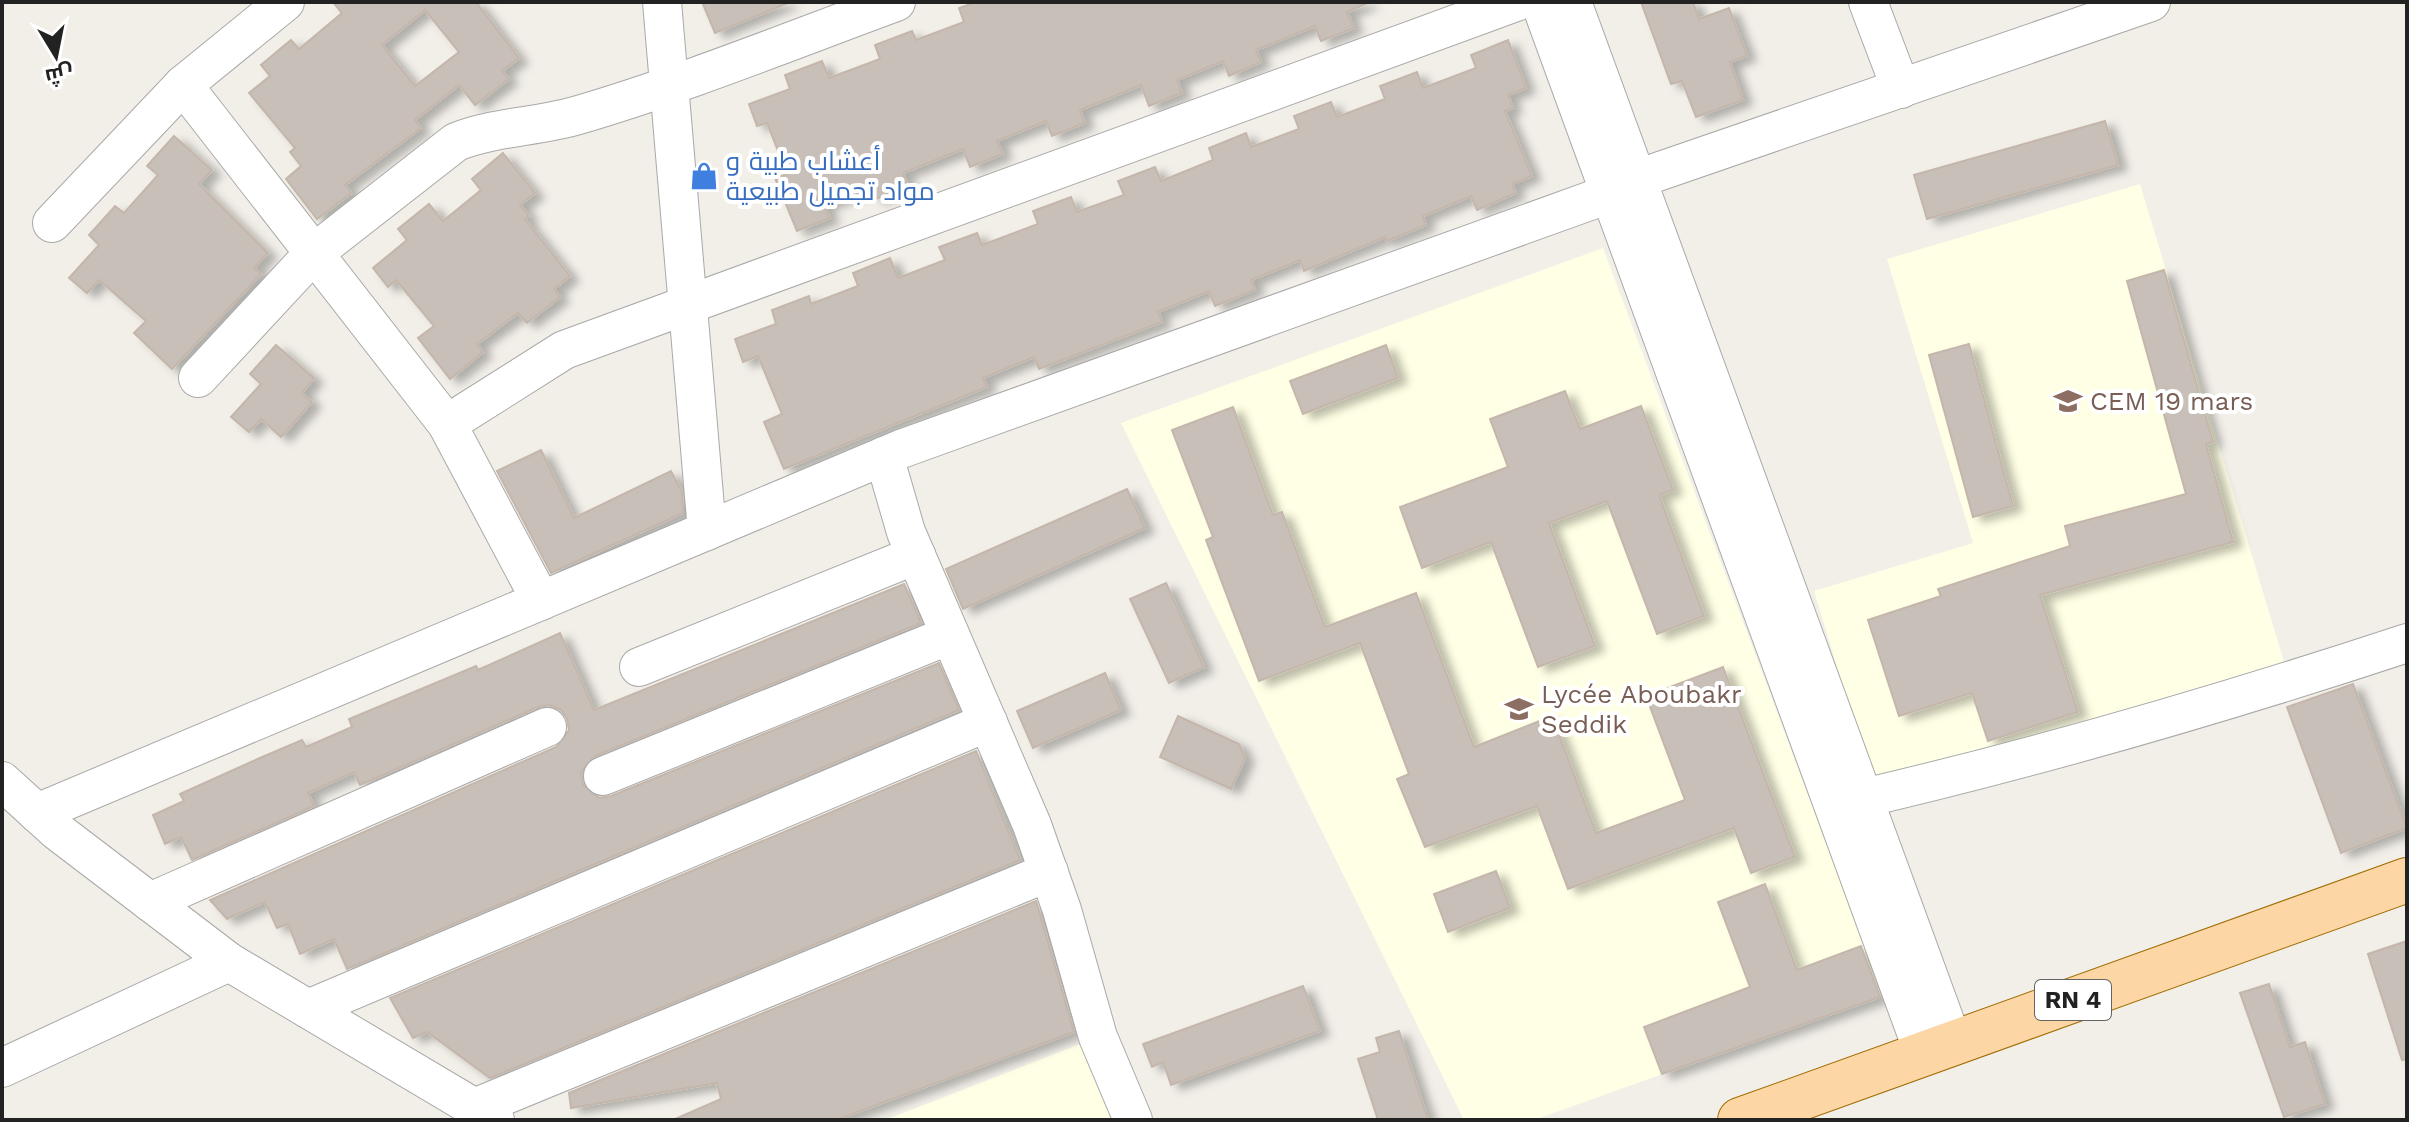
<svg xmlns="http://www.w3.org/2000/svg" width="2409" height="1122" font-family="'Work Sans',Cairo,sans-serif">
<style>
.education{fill:#ffffe5}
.building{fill:#c7bfb8;stroke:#c4b6ab;stroke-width:2;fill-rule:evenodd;filter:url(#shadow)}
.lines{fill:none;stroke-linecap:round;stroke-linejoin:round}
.minor-casing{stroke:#a9a9a9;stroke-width:40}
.major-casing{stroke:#a06b00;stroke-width:46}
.minor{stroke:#fff;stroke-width:38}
.major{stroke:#fcd6a4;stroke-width:44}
.labels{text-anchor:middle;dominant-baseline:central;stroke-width:8;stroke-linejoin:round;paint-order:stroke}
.shield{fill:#fff;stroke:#646464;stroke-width:2}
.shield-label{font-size:24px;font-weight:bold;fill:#222}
.shop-label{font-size:26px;fill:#366cbe;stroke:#fff;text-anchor:start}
.education-label{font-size:26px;fill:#785e54;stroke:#fff;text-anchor:start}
</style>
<defs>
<filter id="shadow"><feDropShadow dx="9" dy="5" stdDeviation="4" flood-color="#0004"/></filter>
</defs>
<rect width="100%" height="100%" fill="#f2efe9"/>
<g class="education">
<path d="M 2140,184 L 2284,662 L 1873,785 L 1814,591 L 1973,543 L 1887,259 Z"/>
<path d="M 1603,248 L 1883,995 L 1534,1120 L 1464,1120 L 1121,423 Z"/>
<path d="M 1098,1037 L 1132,1120 L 885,1120 Z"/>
</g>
<g class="building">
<path d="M 333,2 L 476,2 L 519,58 L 502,71 L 509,79 L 475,105 L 459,85 L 415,120 L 421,128 L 345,185 L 351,193 L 317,219 L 286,179 L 301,166 L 290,152 L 295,148 L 249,93 L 270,76 L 261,65 L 291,40 L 299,49 L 342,13 ZM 425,10 L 459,52 L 415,86 L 382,45 Z"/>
<path d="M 702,2 L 788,2 L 788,3 L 715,33 Z"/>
<path d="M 976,2 L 1370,2 L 1347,12 L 1354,28 L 1321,41 L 1315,26 L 1256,50 L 1261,62 L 1229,76 L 1223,61 L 1177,80 L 1182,93 L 1149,106 L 1141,85 L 1080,110 L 1085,123 L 1052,136 L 1046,121 L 997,141 L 1003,154 L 970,167 L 963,149 L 903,173 L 908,186 L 876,199 L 870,186 L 824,205 L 830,218 L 797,231 L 775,178 L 787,174 L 767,123 L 757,126 L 749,104 L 790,89 L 785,75 L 822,61 L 829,78 L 880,59 L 875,45 L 912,31 L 916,40 L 964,22 L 959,8 Z"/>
<path d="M 1641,2 L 1693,2 L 1699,19 L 1729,8 L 1747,56 L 1730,62 L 1743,100 L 1696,117 L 1682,81 L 1671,84 Z"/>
<path d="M 1508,40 L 1526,88 L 1508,95 L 1513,108 L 1505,111 L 1532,176 L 1512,184 L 1516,193 L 1477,210 L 1471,196 L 1423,216 L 1426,225 L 1387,241 L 1385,237 L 1304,271 L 1300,260 L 1251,280 L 1255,290 L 1215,306 L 1209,291 L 1158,312 L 1162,322 L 1039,369 L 1034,357 L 983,378 L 987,387 L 784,469 L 764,422 L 782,414 L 758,356 L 743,362 L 735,339 L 776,324 L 772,310 L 809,296 L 811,304 L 858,286 L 853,273 L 890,258 L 898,278 L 945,260 L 939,247 L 977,233 L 982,245 L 1038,224 L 1033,211 L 1071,197 L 1077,212 L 1124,195 L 1118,181 L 1155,167 L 1161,181 L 1213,160 L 1209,148 L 1246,133 L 1251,147 L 1299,129 L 1294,116 L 1331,102 L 1337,117 L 1385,99 L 1380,86 L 1417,72 L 1423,88 L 1476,68 L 1471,55 Z"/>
<path d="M 2105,121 L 2118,165 L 1927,219 L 1914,175 Z"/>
<path d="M 174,136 L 212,170 L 199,184 L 268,253 L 254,268 L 261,274 L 172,369 L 134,333 L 146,321 L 99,280 L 87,293 L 69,278 L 99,245 L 89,235 L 115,206 L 124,213 L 158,175 L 147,166 Z"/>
<path d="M 503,153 L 535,193 L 520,205 L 529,216 L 525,219 L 570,276 L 554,289 L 560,297 L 527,323 L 518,313 L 477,344 L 483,352 L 450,379 L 418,338 L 434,326 L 396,280 L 388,287 L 373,268 L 407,240 L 398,229 L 429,204 L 443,221 L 481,190 L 472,179 Z"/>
<path d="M 2164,270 L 2213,442 L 2206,444 L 2233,542 L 2040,595 L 2078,712 L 1988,741 L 1972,693 L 1899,716 L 1868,620 L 1941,596 L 1938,589 L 2070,546 L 2065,526 L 2186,494 L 2127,281 Z"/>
<path d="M 1969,344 L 2013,506 L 1973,517 L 1929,355 Z"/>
<path d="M 276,345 L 314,378 L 302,393 L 312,402 L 281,437 L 261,419 L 249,432 L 231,417 L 261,384 L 250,374 Z"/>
<path d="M 1386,345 L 1398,378 L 1303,414 L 1290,381 Z"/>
<path d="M 1565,391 L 1580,429 L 1641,406 L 1673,490 L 1659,495 L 1704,616 L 1657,634 L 1607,501 L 1549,523 L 1595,646 L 1538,667 L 1491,542 L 1422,568 L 1400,507 L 1508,467 L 1490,419 Z"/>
<path d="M 1233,407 L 1273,515 L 1282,512 L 1325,627 L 1416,593 L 1474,747 L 1552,716 L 1596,833 L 1685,800 L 1646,696 L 1723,667 L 1795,857 L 1751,873 L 1734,828 L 1568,889 L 1537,806 L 1425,847 L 1397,779 L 1409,774 L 1360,643 L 1259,681 L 1206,540 L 1213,537 L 1172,430 Z"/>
<path d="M 541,450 L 574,518 L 671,471 L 682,492 L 683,513 L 551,573 L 497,471 Z"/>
<path d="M 1127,489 L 1145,528 L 963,609 L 946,569 Z"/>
<path d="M 1166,583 L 1204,667 L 1169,683 L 1130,599 Z"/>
<path d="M 904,584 L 921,623 L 595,756 L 581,772 L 583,785 L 599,798 L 611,796 L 939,663 L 959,710 L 347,969 L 334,939 L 300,954 L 288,924 L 277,928 L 265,902 L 227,919 L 210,900 L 556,747 L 569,730 L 567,719 L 561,710 L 550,705 L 538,707 L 360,785 L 354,772 L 308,793 L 314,806 L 192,860 L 181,837 L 165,844 L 153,815 L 184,801 L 180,794 L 260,758 L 302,740 L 306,747 L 352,727 L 349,719 L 476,666 L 478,670 L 560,633 L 594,710 Z"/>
<path d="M 1105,673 L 1121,710 L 1033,748 L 1017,711 Z"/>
<path d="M 2353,684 L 2407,828 L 2341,853 L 2287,707 Z"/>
<path d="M 1178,716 L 1239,744 L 1245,758 L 1231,789 L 1160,757 Z"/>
<path d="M 976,751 L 1020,860 L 490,1078 L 427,1032 L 413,1038 L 390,998 Z"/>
<path d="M 1496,871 L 1510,908 L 1448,932 L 1434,894 Z"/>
<path d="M 1765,884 L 1797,970 L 1861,946 L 1880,997 L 1662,1074 L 1644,1027 L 1750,987 L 1718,902 Z"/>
<path d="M 1036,901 L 1074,1032 L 836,1120 L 673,1120 L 721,1099 L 717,1083 L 571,1108 L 569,1093 Z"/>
<path d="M 2407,941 L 2407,1059 L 2402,1060 L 2368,954 Z"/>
<path d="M 2269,984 L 2290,1047 L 2305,1042 L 2325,1104 L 2284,1117 L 2240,993 Z"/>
<path d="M 1303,986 L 1320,1031 L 1171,1085 L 1163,1062 L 1152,1067 L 1143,1044 Z"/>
<path d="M 1399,1031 L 1428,1120 L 1378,1120 L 1358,1059 L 1380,1052 L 1376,1038 Z"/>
</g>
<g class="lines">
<defs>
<g id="minor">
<path d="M 662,2 L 707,531"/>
<path d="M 1540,2 L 1924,1054"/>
<path d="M 1572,2 L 1953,1043"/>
<path d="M 1868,2 L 1901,89"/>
<path d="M 183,85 L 447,424 L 541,601"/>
<path d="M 52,223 L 183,85 L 285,2"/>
<path d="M 198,378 L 314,253 L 456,142 C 493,127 536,127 575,116 C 684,84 790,41 896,2"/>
<path d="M 447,424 L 564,350 L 1516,2"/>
<path d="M 884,456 L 906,532 L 1032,825 L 1062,910 L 1098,1037 L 1133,1120"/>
<path d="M 639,667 L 916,555"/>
<path d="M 603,776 L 950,635"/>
<path d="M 2,781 L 57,831 L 229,962 L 495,1120"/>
<path d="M 1838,804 C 2030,760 2219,705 2407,643"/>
<path d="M 37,813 L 901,449 L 1609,194 L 1637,179 L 2151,2"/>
<path d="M 150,902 L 547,727"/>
<path d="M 308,1009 L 988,722"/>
<path d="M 2,1068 L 229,962"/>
<path d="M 474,1108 L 1049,872"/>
</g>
<path id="major" d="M 1740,1120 L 2407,880"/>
</defs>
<use href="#minor" class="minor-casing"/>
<use href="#major" class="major-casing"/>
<use href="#minor" class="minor"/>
<use href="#major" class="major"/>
</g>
<defs>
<symbol id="shop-bare" viewBox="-9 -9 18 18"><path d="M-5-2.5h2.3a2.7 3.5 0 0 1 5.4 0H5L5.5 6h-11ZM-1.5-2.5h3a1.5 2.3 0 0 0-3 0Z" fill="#3f7fe0" stroke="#fff" stroke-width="2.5" paint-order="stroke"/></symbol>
<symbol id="school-bare" viewBox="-9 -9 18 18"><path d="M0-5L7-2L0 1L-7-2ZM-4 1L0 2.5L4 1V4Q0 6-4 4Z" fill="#8d6e63" stroke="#fff" stroke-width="2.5" paint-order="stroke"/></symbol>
</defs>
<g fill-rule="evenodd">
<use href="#shop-bare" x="684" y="156" width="40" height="40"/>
<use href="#school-bare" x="2048" y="381" width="40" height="40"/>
<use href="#school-bare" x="1499" y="689" width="40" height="40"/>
</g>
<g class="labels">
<rect class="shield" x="2035" y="980" width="76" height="40" rx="6"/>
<g class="shield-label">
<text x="2073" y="1000">RN 4</text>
</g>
<g class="shop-label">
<text x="726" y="161">أعشاب طبية و<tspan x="726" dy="30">مواد تجميل طبيعية</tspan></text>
</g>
<g class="education-label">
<text x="2090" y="401">CEM 19 mars</text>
<text x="1541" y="694">Lycée Aboubakr<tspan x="1541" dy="30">Seddik</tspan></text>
</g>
</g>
<rect width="2409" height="1122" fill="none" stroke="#222222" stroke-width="8"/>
<g transform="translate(56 56) rotate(170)" stroke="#ffffff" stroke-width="6" paint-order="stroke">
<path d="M0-6L14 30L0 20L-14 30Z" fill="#222222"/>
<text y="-12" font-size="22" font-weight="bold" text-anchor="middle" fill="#222222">ش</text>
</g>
</svg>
